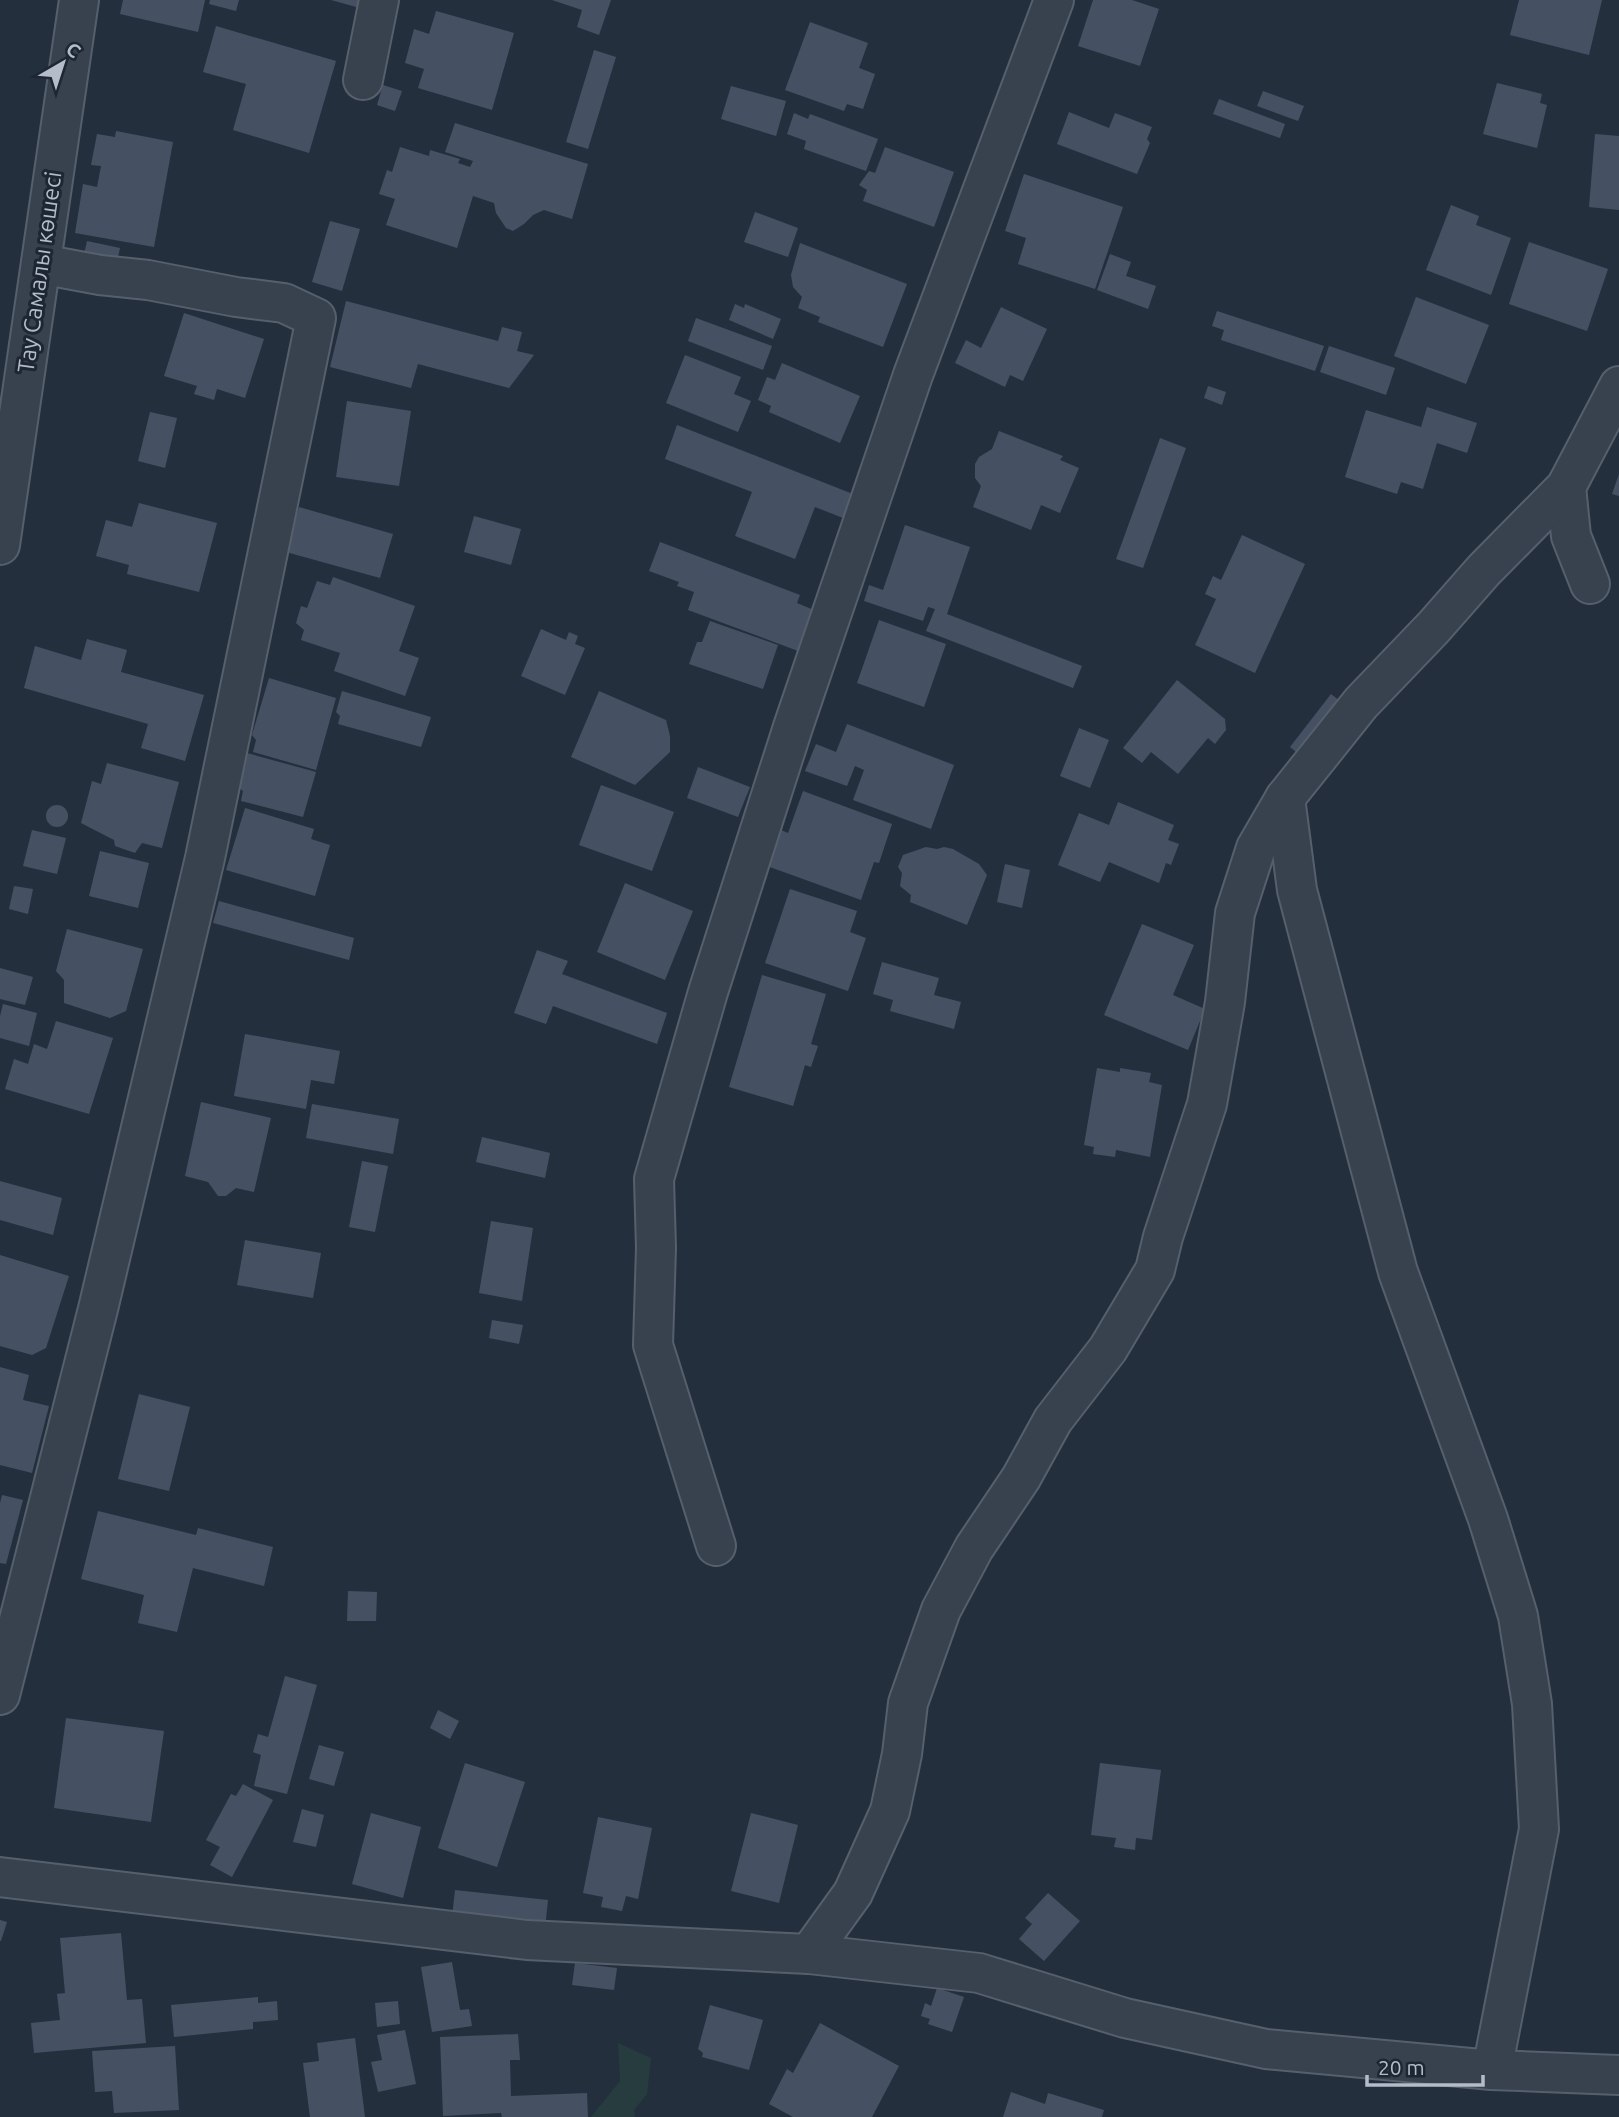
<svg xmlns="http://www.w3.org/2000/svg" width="1619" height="2117" font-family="Ubuntu,sans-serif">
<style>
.green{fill:#263c3f}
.building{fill:#455162}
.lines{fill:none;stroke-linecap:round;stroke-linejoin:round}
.minor-casing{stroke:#565f6c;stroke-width:42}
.minor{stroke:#38414e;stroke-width:38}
.labels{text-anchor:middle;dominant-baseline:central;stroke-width:6;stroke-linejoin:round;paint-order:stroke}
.street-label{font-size:23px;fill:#b4bcc9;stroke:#1d2633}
</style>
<rect width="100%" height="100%" fill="#242f3e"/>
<path class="green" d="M 618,2043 L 651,2058 L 647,2094 L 634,2110 L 635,2117 L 591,2117 L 620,2081 Z"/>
<g class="building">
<path d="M 123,0 L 205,0 L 198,32 L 120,14 Z"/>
<path d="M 210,0 L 239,0 L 236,11 L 209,4 Z"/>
<path d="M 331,0 L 369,0 L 367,10 Z"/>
<path d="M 552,0 L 611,0 L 599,35 L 577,27 L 582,10 Z"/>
<path d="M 1093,0 L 1132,0 L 1159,9 L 1140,66 L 1078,46 Z"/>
<path d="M 1519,0 L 1602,0 L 1589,55 L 1510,35 Z"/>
<path d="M 436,11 L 514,33 L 492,110 L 418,88 L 424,69 L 405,63 L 414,29 L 429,34 Z"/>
<path d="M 810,22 L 868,43 L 859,68 L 875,74 L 863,109 L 847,104 L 844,111 L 785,90 Z"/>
<path d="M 216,26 L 336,61 L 309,153 L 233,130 L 246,84 L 203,72 Z"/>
<path d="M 594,50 L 616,57 L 588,149 L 566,142 Z"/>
<path d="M 1497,83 L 1542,94 L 1540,103 L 1547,105 L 1537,148 L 1483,134 Z"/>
<path d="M 383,85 L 402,91 L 395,111 L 377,105 Z"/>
<path d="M 731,86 L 786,101 L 776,136 L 721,119 Z"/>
<path d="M 1263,91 L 1304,106 L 1298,121 L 1257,106 Z"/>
<path d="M 1219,99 L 1285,124 L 1280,138 L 1213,114 Z"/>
<path d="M 1069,112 L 1109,128 L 1115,113 L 1152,127 L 1147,139 L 1150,143 L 1137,174 L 1057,144 Z"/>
<path d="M 794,113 L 808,119 L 810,114 L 878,139 L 866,171 L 804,149 L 806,141 L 787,134 Z"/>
<path d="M 455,123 L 588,164 L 572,219 L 544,210 L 533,215 L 524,224 L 513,231 L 506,228 L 496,213 L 494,203 L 473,196 L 457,248 L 386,225 L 395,199 L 379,194 L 387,170 L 392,172 L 400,147 L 429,156 L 430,150 L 460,159 L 458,163 L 470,167 L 473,161 L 445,152 Z"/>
<path d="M 116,131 L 173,142 L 154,247 L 75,233 L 83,184 L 97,187 L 101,166 L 91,165 L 97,134 L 115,137 Z"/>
<path d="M 1595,134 L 1619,136 L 1619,210 L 1589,207 Z"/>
<path d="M 885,147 L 954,172 L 934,227 L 863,201 L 867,190 L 859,185 L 869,171 L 875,173 Z"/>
<path d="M 1024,174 L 1123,207 L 1095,289 L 1018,264 L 1026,238 L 1005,231 Z"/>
<path d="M 1451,205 L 1479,216 L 1476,225 L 1511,238 L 1491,295 L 1426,270 Z"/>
<path d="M 755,212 L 798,228 L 788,257 L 744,242 Z"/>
<path d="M 330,221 L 360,229 L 342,291 L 312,282 Z"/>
<path d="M 87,241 L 120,248 L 116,266 L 83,259 Z"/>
<path d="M 1529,242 L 1608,269 L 1587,331 L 1509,304 Z"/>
<path d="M 800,243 L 907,284 L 883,347 L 818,322 L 820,317 L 798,308 L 802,297 L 793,287 L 791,275 Z"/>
<path d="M 1110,254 L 1131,262 L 1126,276 L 1156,286 L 1148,309 L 1097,290 Z"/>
<path d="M 1416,297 L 1489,325 L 1466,384 L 1394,356 Z"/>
<path d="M 346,301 L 498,341 L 502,327 L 522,332 L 517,351 L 534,355 L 509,388 L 418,364 L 411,388 L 330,367 Z"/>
<path d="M 735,304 L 744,308 L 745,304 L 781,319 L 773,339 L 729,320 Z"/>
<path d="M 1001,307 L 1047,329 L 1023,381 L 1010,375 L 1005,387 L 955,363 L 966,340 L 981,348 Z"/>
<path d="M 1217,311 L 1324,346 L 1315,371 L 1221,340 L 1224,330 L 1212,326 Z"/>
<path d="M 184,313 L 264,339 L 245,398 L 217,389 L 214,400 L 194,394 L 197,386 L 164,376 Z"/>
<path d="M 696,318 L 772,346 L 763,370 L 688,341 Z"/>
<path d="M 1329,346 L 1395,368 L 1386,395 L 1320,372 Z"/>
<path d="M 685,355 L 741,377 L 734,394 L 751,401 L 738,432 L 666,403 Z"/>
<path d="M 782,363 L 860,396 L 840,443 L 769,412 L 771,406 L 758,400 L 767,377 L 775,380 Z"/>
<path d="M 1208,386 L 1226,392 L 1222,405 L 1204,398 Z"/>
<path d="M 347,401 L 411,411 L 399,486 L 336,477 Z"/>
<path d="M 1427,407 L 1477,423 L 1467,453 L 1437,443 L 1423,489 L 1401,482 L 1397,494 L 1345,477 L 1366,410 L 1421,427 Z"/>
<path d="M 150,412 L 177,418 L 165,468 L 138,461 Z"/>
<path d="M 677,425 L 853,494 L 843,518 L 815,507 L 795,559 L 735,536 L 752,492 L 665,459 Z"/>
<path d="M 999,431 L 1063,456 L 1060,460 L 1079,468 L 1060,513 L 1041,505 L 1031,530 L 973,507 L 981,486 L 975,478 L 975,464 L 979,457 L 992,449 Z"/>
<path d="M 1160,438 L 1186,448 L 1143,568 L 1116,559 Z"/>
<path d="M 1619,474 L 1619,496 L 1612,494 Z"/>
<path d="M 139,503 L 217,523 L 199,592 L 127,574 L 129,565 L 96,556 L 106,520 L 132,527 Z"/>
<path d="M 299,507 L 393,534 L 380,578 L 286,552 Z"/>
<path d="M 474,516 L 521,529 L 511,565 L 464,552 Z"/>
<path d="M 905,525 L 970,547 L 947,614 L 1082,666 L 1073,688 L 926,631 L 935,609 L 928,607 L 923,621 L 864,601 L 869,585 L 883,590 Z"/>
<path d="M 1242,535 L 1305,564 L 1255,673 L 1195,645 L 1216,599 L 1205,594 L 1213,576 L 1221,580 Z"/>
<path d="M 660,542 L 800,595 L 797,603 L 821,613 L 806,654 L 688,610 L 694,592 L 677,586 L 679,582 L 649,571 Z"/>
<path d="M 333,577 L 415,606 L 399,651 L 419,658 L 405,696 L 334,671 L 340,653 L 301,640 L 304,630 L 296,623 L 301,606 L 307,608 L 317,581 L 330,585 Z"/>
<path d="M 879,620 L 946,644 L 924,707 L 857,683 Z"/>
<path d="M 710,621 L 778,645 L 763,689 L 689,664 L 697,642 L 702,642 Z"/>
<path d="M 541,629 L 566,640 L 569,632 L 578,636 L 575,644 L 585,648 L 565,695 L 521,676 Z"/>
<path d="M 87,639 L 127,650 L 121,672 L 204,695 L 185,761 L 141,748 L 148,724 L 24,688 L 35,646 L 81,660 Z"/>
<path d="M 269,678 L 336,698 L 316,770 L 253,752 L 256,740 L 252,735 Z"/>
<path d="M 1177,680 L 1225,719 L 1226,730 L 1215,744 L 1208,738 L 1178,774 L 1151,752 L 1142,763 L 1123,748 Z"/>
<path d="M 342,691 L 431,717 L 421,747 L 338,724 L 340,716 L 336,712 Z"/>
<path d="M 599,691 L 666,720 L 670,736 L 670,752 L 635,785 L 571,757 Z"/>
<path d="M 1331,694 L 1345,705 L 1303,758 L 1290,747 Z"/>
<path d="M 847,724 L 954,765 L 931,829 L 853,800 L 864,770 L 855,766 L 847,786 L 805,771 L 816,744 L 836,752 Z"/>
<path d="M 1079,728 L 1109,740 L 1090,788 L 1060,776 Z"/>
<path d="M 247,753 L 316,772 L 303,817 L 241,801 L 243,791 L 238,787 Z"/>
<path d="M 107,763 L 179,782 L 162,848 L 142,843 L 135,853 L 115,846 L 114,840 L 81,823 L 92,781 L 101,784 Z"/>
<path d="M 698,767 L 750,787 L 738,817 L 687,798 Z"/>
<path d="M 601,785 L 674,812 L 652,871 L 579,845 Z"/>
<path d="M 803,791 L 892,824 L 879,863 L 874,862 L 861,900 L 767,866 L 781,830 L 788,833 Z"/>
<path d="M 1118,802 L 1174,825 L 1168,840 L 1179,844 L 1171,865 L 1166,863 L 1159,883 L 1109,862 L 1100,882 L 1058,865 L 1079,813 L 1109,825 Z"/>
<circle cx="57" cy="816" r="11"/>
<path d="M 245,808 L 314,829 L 311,839 L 330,845 L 315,896 L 226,870 Z"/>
<path d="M 32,830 L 66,838 L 57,874 L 23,866 Z"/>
<path d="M 926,847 L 937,849 L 944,847 L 953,849 L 979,864 L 987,875 L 967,925 L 910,902 L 911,895 L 900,886 L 902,873 L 898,867 L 903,855 Z"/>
<path d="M 100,851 L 149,863 L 138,908 L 89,896 Z"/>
<path d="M 1005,864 L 1030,870 L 1022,908 L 997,902 Z"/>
<path d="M 625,883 L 693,911 L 665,980 L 597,952 Z"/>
<path d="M 14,886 L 33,889 L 28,914 L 9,909 Z"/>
<path d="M 790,889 L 857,911 L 850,932 L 866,938 L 848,991 L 765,963 Z"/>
<path d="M 219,901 L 354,938 L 349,960 L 213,923 Z"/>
<path d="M 1142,924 L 1194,945 L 1173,995 L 1205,1009 L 1188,1050 L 1104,1015 Z"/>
<path d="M 67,929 L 143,949 L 126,1011 L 110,1018 L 64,1003 L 64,980 L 56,971 Z"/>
<path d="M 537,950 L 568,961 L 562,974 L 667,1013 L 657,1044 L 553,1006 L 546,1024 L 514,1013 Z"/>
<path d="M 882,962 L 939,978 L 934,995 L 961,1002 L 954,1029 L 890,1011 L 893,1000 L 873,994 Z"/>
<path d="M 0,968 L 33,977 L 25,1005 L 0,999 Z"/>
<path d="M 762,975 L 826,994 L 811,1044 L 818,1046 L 811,1067 L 805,1065 L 793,1106 L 729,1087 Z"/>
<path d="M 3,1004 L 37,1013 L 29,1046 L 0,1038 L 0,1016 Z"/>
<path d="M 56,1021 L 113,1038 L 89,1114 L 5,1089 L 14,1059 L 28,1064 L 34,1044 L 47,1049 Z"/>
<path d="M 245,1034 L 340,1051 L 334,1084 L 311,1080 L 306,1109 L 234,1096 Z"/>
<path d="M 1097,1068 L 1120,1072 L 1120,1068 L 1151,1073 L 1149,1082 L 1162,1085 L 1150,1157 L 1116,1150 L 1115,1157 L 1093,1154 L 1094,1147 L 1084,1145 Z"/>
<path d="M 201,1102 L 271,1118 L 254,1192 L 236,1188 L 226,1196 L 218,1196 L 208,1182 L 185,1176 Z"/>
<path d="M 312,1104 L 399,1119 L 393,1154 L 306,1138 Z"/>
<path d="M 482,1137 L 550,1153 L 545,1178 L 476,1162 Z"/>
<path d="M 362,1161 L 388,1166 L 375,1232 L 349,1227 Z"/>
<path d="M 0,1181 L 62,1198 L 53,1235 L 0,1220 Z"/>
<path d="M 491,1221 L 533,1228 L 522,1301 L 479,1293 Z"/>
<path d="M 245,1240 L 321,1253 L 313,1298 L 237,1285 Z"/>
<path d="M 0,1255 L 69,1276 L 46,1348 L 32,1355 L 0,1346 Z"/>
<path d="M 492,1320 L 523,1325 L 519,1344 L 489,1338 Z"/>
<path d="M 0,1367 L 29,1375 L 23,1400 L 49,1406 L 32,1473 L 0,1465 Z"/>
<path d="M 139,1394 L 190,1407 L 169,1491 L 118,1479 Z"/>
<path d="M 2,1495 L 23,1500 L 6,1564 L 0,1563 L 0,1503 Z"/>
<path d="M 98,1511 L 196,1535 L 198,1528 L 273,1547 L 264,1586 L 193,1568 L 177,1632 L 138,1623 L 144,1595 L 81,1579 Z"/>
<path d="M 348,1591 L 377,1592 L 376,1621 L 347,1621 Z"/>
<path d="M 285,1676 L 317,1685 L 287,1794 L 254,1786 L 261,1755 L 253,1752 L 258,1734 L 268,1737 Z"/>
<path d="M 438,1710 L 459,1721 L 450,1739 L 430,1728 Z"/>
<path d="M 66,1718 L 164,1731 L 151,1822 L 54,1808 Z"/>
<path d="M 319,1745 L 344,1752 L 334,1786 L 309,1779 Z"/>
<path d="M 465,1763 L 525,1782 L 497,1867 L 438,1848 Z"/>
<path d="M 1100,1763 L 1161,1770 L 1152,1840 L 1136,1838 L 1135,1850 L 1114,1847 L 1116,1838 L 1091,1835 Z"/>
<path d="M 243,1784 L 273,1800 L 232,1877 L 210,1865 L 220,1847 L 206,1840 L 231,1794 L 236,1796 Z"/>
<path d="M 302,1809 L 324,1815 L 316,1847 L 293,1842 Z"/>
<path d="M 371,1813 L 421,1827 L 403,1898 L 352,1884 Z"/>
<path d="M 751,1813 L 798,1825 L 779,1903 L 731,1891 Z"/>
<path d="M 598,1817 L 652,1828 L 638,1899 L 626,1896 L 622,1911 L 601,1907 L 603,1897 L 583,1893 Z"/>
<path d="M 455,1890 L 548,1900 L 545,1928 L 452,1917 Z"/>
<path d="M 1048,1893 L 1080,1921 L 1044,1961 L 1019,1939 L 1032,1924 L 1025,1918 Z"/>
<path d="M 0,1920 L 7,1922 L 1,1941 L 0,1941 Z"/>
<path d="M 121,1933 L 127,2000 L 142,1999 L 146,2043 L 34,2053 L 31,2023 L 60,2020 L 57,1994 L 65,1993 L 60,1938 Z"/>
<path d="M 452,1962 L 460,2010 L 469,2009 L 472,2026 L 432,2032 L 421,1967 Z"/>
<path d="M 575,1963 L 617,1968 L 614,1990 L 572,1985 Z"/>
<path d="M 937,1988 L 964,1997 L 952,2032 L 928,2024 L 930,2019 L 921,2016 L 925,2003 L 931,2006 Z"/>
<path d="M 258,1997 L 258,2003 L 277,2001 L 278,2020 L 253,2022 L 253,2029 L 174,2037 L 171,2005 Z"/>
<path d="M 398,2001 L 400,2024 L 377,2027 L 375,2003 Z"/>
<path d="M 710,2005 L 763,2020 L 749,2070 L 702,2057 L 703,2053 L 698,2049 Z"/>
<path d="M 820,2023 L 899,2066 L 872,2117 L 793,2117 L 769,2104 L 787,2069 L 793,2073 Z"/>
<path d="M 405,2030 L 416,2084 L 378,2092 L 371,2062 L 382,2060 L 377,2035 Z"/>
<path d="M 518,2034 L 520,2060 L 510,2060 L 511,2096 L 587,2093 L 588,2117 L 502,2117 L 501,2113 L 443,2116 L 440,2037 Z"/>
<path d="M 355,2038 L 365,2117 L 310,2117 L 303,2063 L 319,2061 L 317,2043 Z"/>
<path d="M 175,2046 L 179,2110 L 114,2113 L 112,2091 L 95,2092 L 92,2051 Z"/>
<path d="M 1011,2092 L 1045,2104 L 1048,2093 L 1104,2110 L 1102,2117 L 1003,2117 Z"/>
</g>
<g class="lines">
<defs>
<g id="minor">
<path d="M 363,80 L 379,0"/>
<path d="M 1566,487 L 1571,536 L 1590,584"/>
<path d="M 0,545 L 79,0"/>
<path d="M 1285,798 L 1297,890 L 1398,1272 L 1488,1519 L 1518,1616 L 1532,1704 L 1539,1829 L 1492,2070"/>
<path d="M 716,1546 L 653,1345 L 656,1248 L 654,1179 L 708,992 L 793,727 L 913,375 L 1054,0"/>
<path d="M 0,1695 L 98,1309 L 205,858 L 316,318 L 284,303 L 236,297 L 148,280 L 100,275 L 41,264"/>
<path d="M 0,1877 L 527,1940 L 809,1954 L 979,1973 L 1125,2018 L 1266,2049 L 1492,2070 L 1619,2075"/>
<path d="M 809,1954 L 853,1893 L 890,1811 L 902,1754 L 908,1703 L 941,1610 L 974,1548 L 1021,1478 L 1053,1420 L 1108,1349 L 1155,1270 L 1163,1237 L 1207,1104 L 1225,1002 L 1235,913 L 1256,848 L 1285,798 L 1361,703 L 1433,628 L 1484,570 L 1566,487 L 1619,386"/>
</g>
</defs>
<use href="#minor" class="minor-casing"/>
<use href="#minor" class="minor"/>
</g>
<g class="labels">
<g class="street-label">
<text transform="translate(39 272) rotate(-82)">Тау Самалы көшесі</text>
</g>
</g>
<g transform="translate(63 63) rotate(39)" stroke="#1d2633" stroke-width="5" paint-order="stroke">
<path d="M0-5L12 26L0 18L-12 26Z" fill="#b4bcc9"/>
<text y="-10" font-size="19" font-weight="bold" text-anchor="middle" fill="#b4bcc9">С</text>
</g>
<path d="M1367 2075v10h116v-10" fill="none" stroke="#b4bcc9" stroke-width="3.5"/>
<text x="1378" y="2075" font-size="21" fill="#b4bcc9" stroke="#1d2633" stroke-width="5" paint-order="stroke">20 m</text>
</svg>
